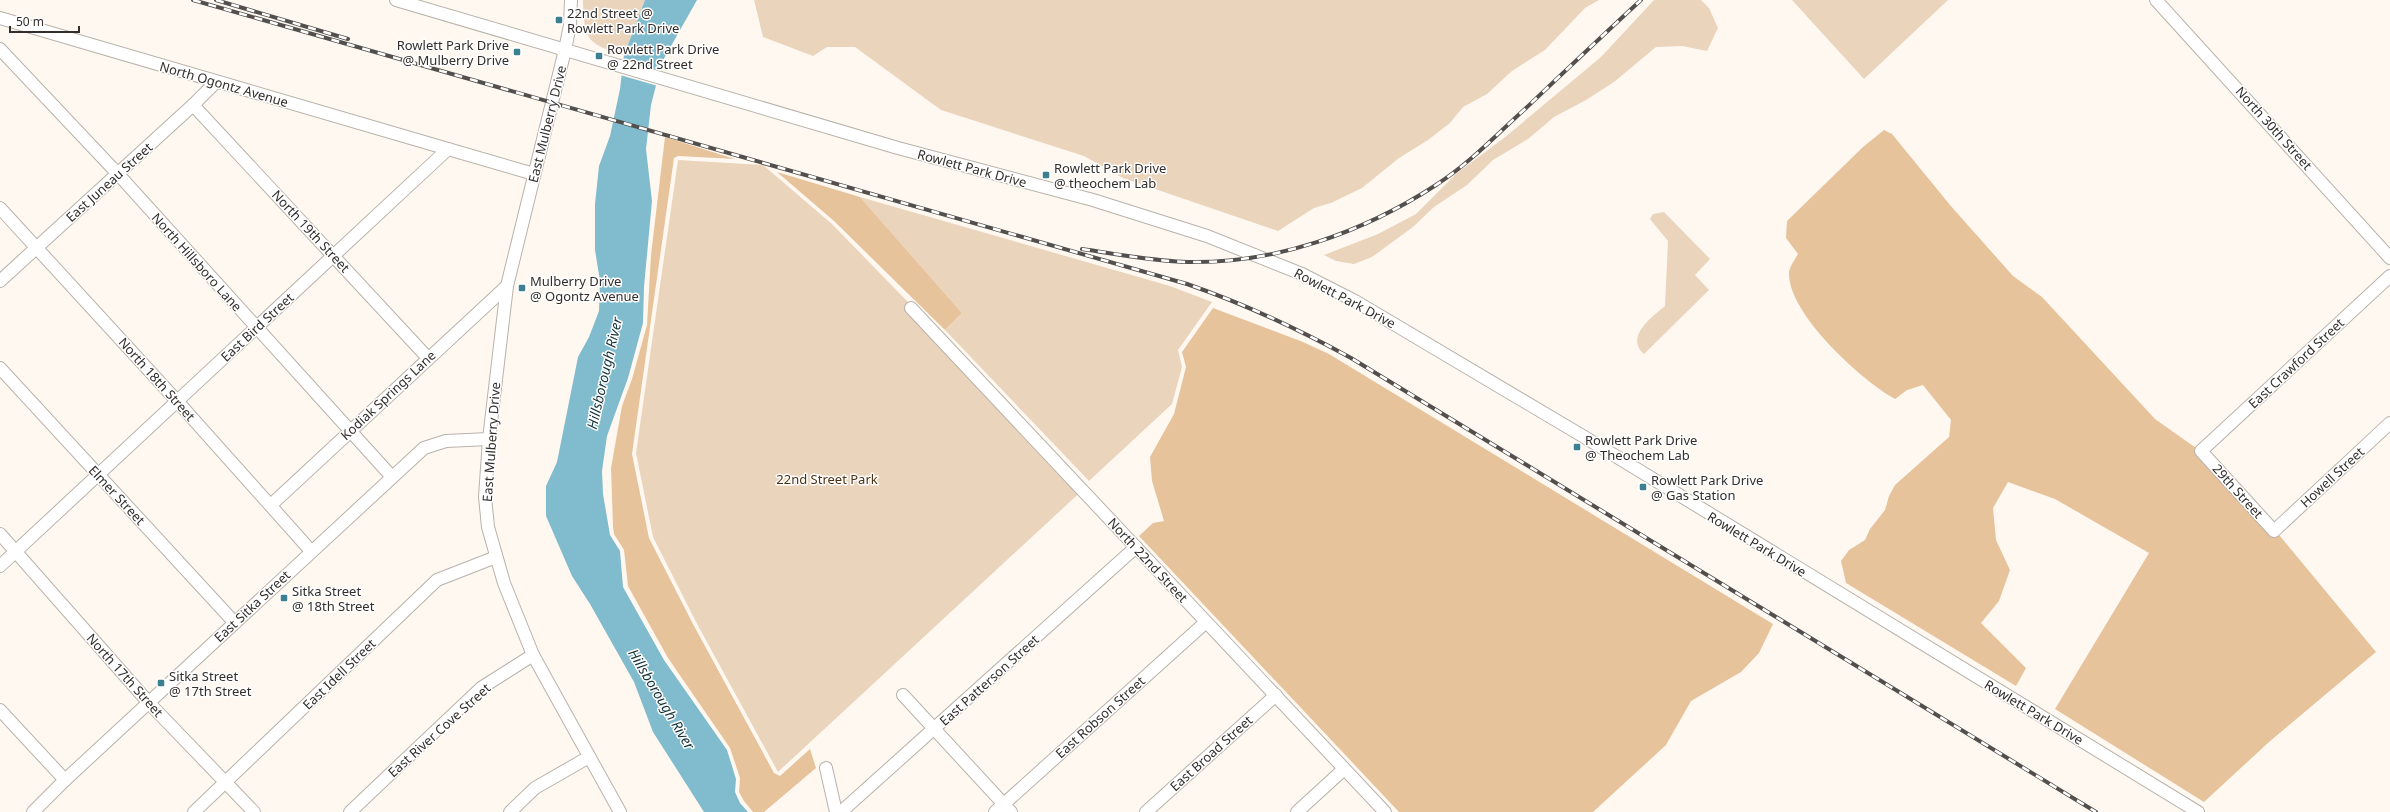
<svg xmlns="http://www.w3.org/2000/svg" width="2390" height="812" font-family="'Noto Sans',sans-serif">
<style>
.green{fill:#ebd4bc}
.forest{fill:#e7c39c}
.water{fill:#80bccd}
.pier{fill:#fff8f1}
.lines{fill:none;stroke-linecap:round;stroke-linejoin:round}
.minor-casing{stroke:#b8b2ab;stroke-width:14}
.minor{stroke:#fff;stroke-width:12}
.rail-casing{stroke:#524f4c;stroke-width:4}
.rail{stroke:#fff;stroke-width:2.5;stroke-dasharray:8;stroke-linecap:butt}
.poi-dot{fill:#3c7f90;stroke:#fff;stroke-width:1.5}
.labels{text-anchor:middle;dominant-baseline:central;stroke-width:3;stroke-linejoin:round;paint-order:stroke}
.poi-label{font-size:13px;fill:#312e2c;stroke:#fff;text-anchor:start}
.street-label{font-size:13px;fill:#312e2c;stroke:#fff}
.park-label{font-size:13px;fill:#4b3213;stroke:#fff}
.water-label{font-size:14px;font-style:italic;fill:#133239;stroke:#fff}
</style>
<rect width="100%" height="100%" fill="#fff8f1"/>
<g class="green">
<path d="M 583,0 L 645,0 L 624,55 C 586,44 584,39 583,0 Z"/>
<path d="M 754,0 L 1599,0 L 1585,8 L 1545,50 L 1512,71 L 1487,94 L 1463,107 L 1450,123 L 1428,140 L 1399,158 L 1362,188 L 1331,203 L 1314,208 L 1278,231 L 1123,178 L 1084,156 L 941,110 L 855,47 L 827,47 L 813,56 L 763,37 Z"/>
<path d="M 1654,0 L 1701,0 L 1709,8 L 1718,28 L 1707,51 L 1682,46 L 1656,47 L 1614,82 L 1586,100 L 1554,117 L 1528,139 L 1493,160 L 1467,185 L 1434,207 L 1413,227 L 1372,257 L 1354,264 L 1336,261 L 1324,255 L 1378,234 L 1416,214 L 1457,173 L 1504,138 L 1601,57 Z"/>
<path d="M 1792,0 L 1948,0 L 1864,79 Z"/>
<path d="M 678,160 L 763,165 L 832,224 L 1087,486 L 778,772 L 696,622 L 653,537 L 636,453 Z"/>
<path d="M 860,197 L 1170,286 L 1212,302 L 1178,350 L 1182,367 L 1172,404 L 1089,481 L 945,330 L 962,313 Z"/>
<path d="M 1664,212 L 1710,259 L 1695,275 L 1709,290 L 1644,354 C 1624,337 1653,316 1665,306 L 1668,241 L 1650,219 L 1653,214 Z"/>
</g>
<g class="forest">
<path d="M 1884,130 L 1892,134 L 1950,205 L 2013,276 L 2042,297 L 2155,419 L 2196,448 L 2194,450 L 2274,538 L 2278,535 L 2280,536 L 2376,652 L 2269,742 L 2204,802 L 2055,709 L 2149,553 L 2055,499 L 2008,482 L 1993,508 L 1996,540 L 2010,570 L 1999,601 L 1981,623 L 2026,668 L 2016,686 L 1846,583 L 1841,561 L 1849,550 L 1865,540 L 1870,529 L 1885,510 L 1889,496 L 1895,485 L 1949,437 L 1951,420 L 1923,385 L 1907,390 L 1895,399 C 1862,381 1788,314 1789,273 C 1789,268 1795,259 1798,254 L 1786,238 L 1787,221 L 1863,147 Z"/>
<path d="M 665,137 L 735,159 L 678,156 L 674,158 L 632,454 L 649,538 L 693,624 L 774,773 L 780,776 L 810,749 L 816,768 L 764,812 L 753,812 L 744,801 L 739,792 L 740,778 L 730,748 L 668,658 L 628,586 L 624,550 L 614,534 L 613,527 L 611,468 L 622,406 L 632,379 L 647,325 L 651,255 Z"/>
<path d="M 777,172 L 860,197 L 962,313 L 945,330 L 834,221 Z"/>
<path d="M 1213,308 L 1303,342 L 1329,354 L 1773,624 L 1759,653 L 1741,672 L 1691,701 L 1666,745 L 1593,812 L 1399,812 L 1139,536 L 1153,523 L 1164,521 L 1152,481 L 1150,457 L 1174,414 L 1186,367 L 1182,352 Z"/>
</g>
<path class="water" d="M 645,0 L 697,0 L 662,62 L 651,105 L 646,149 L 652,201 L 644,287 L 643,323 L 628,378 L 607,436 L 602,471 L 603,494 L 610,535 L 620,551 L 623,587 L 664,660 L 727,750 L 736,779 L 735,792 L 740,803 L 748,812 L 704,812 L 653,732 L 634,682 L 590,604 L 572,576 L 546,516 L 546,486 L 557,462 L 578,357 L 589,337 L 599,311 L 600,281 L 595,250 L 595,204 L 599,166 L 610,136 L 620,89 L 624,55 Z"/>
<path class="pier" d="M 621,59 L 662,71 L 658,86 L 620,75 Z"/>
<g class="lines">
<defs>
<g id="minor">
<path d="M 396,0 L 898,148 L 1093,200 L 1207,236 L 1302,274 L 1355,301 L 1586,438 L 2198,812"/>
<path d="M 571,0 L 570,25 L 565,50 L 507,286 L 489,439 L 485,497 L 488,527 L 504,583 L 533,655 L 620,812"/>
<path d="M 2156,0 L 2390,258"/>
<path d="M 0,18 L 448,149"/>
<path d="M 0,49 L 118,174 L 392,477"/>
<path d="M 193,105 L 428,358"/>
<path d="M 0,208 L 177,401 L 311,551"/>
<path d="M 2390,276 L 2201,451 L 2274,531 L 2390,423"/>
<path d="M 0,281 L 193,105 L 216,82"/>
<path d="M 911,308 L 1385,812"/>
<path d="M 0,368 L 234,622"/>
<path d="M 271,505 L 507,286"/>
<path d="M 0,534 L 149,703 L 254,812"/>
<path d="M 0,566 L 448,149 L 534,174"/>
<path d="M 903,695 L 1011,812"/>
<path d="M 0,710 L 65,780"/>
<path d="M 826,768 L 836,812"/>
<path d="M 33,812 L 65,780 L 424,448 L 446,441 L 489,439"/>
<path d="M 194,812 L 437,580 L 496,557"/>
<path d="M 350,812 L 481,688 L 533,655"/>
<path d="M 510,812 L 535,788 L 589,757"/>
<path d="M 841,812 L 1136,547"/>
<path d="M 995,812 L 1206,622"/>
<path d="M 1146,812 L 1276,695"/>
<path d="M 1297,812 L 1344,769"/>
</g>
</defs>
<use href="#minor" class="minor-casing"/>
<use href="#minor" class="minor"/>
<defs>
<g id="rail">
<path d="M 193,0 L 1187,284 C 1245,304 1298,329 1351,358 L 2096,812"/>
<path d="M 216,0 L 348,39"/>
<path d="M 1082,249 C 1117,254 1152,261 1188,262 C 1275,264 1364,232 1436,185 C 1469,164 1496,135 1525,109 C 1563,73 1602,36 1641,0"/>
</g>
</defs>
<use href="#rail" class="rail-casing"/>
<use href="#rail" class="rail"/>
</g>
<g class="poi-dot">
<rect x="555" y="16" width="8" height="8" rx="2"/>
<rect x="513" y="48" width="8" height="8" rx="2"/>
<rect x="595" y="52" width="8" height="8" rx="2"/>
<rect x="1042" y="171" width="8" height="8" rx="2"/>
<rect x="518" y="284" width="8" height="8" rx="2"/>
<rect x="1573" y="443" width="8" height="8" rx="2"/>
<rect x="1639" y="483" width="8" height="8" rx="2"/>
<rect x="280" y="594" width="8" height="8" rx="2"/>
<rect x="157" y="679" width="8" height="8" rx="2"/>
</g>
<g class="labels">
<g class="poi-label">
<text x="567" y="13">22nd Street @<tspan x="567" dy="15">Rowlett Park Drive</tspan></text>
<text x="509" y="45" text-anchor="end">Rowlett Park Drive<tspan x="509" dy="15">@ Mulberry Drive</tspan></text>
<text x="607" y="49">Rowlett Park Drive<tspan x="607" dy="15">@ 22nd Street</tspan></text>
<text x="1054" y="168">Rowlett Park Drive<tspan x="1054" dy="15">@ theochem Lab</tspan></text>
<text x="530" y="281">Mulberry Drive<tspan x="530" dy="15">@ Ogontz Avenue</tspan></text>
<text x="1585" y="440">Rowlett Park Drive<tspan x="1585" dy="15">@ Theochem Lab</tspan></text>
<text x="1651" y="480">Rowlett Park Drive<tspan x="1651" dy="15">@ Gas Station</tspan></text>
<text x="292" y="591">Sitka Street<tspan x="292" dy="15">@ 18th Street</tspan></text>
<text x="169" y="676">Sitka Street<tspan x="169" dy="15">@ 17th Street</tspan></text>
</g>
<g class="street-label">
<text transform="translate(224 84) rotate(16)">North Ogontz Avenue</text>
<text transform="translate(547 124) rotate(-76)">East Mulberry Drive</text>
<text transform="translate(2274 128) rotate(48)">North 30th Street</text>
<text transform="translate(972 168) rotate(15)">Rowlett Park Drive</text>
<text transform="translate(109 182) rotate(-42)">East Juneau Street</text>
<text transform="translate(311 231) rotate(47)">North 19th Street</text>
<text transform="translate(197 262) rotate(48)">North Hillsboro Lane</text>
<text transform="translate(1345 298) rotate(28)">Rowlett Park Drive</text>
<text transform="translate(257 327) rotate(-43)">East Bird Street</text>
<text transform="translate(2296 363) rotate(-43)">East Crawford Street</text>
<text transform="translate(157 379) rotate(48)">North 18th Street</text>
<text transform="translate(388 395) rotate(-43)">Kodiak Springs Lane</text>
<text transform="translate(491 442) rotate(-86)">East Mulberry Drive</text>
<text transform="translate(2332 477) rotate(-43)">Howell Street</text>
<text transform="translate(2238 491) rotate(48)">29th Street</text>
<text transform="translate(117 495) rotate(47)">Elmer Street</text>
<text transform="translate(1757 544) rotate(31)">Rowlett Park Drive</text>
<text transform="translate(1148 560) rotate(47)">North 22nd Street</text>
<text transform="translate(252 606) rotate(-43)">East Sitka Street</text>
<text transform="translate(339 674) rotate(-44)">East Idell Street</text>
<text transform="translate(125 675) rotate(48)">North 17th Street</text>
<text transform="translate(989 680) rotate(-42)">East Patterson Street</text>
<text transform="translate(2034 712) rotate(31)">Rowlett Park Drive</text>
<text transform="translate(1100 717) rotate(-42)">East Robson Street</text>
<text transform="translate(439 730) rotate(-42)">East River Cove Street</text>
<text transform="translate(1211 753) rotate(-42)">East Broad Street</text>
</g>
<g class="park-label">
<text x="827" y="479">22nd Street Park</text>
</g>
<g class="water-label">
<text transform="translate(604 373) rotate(-77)">Hillsborough River</text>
<text transform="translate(662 699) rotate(59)">Hillsborough River</text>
</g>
</g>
<path d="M10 26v6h69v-6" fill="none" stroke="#312e2c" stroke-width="2"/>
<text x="16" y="26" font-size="12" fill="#312e2c" stroke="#ffffff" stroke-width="3" paint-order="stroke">50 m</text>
</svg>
